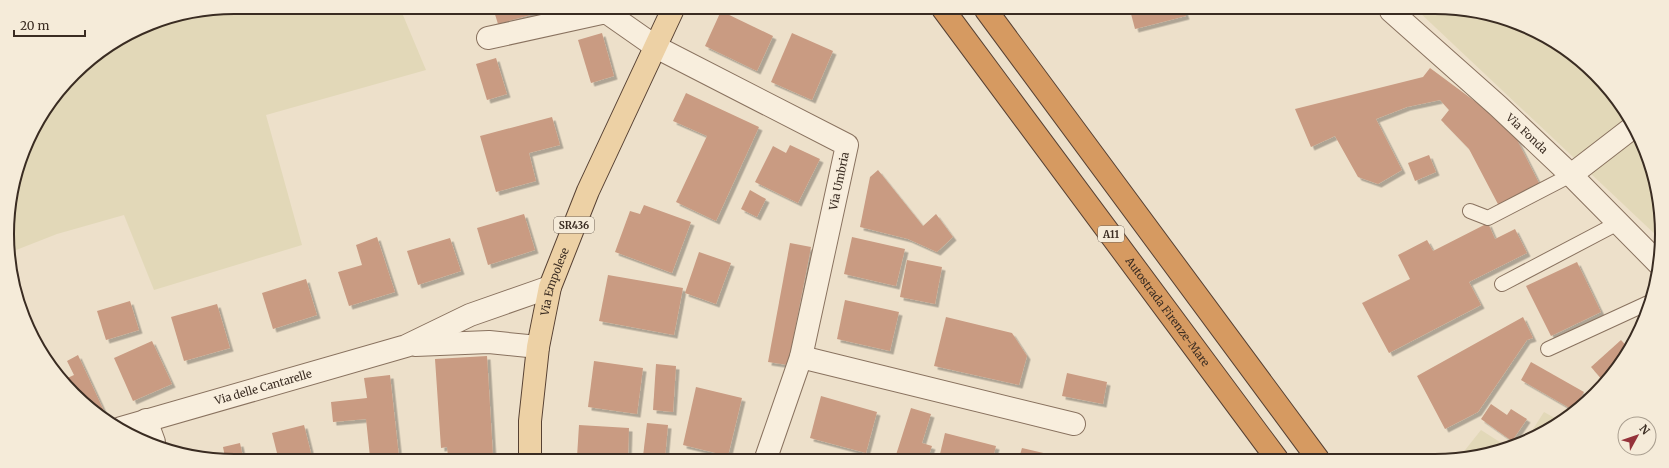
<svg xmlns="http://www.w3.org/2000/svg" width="1669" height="468" font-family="Merriweather,serif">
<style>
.farmland{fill:#e2d8b8}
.building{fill:#c99b82;filter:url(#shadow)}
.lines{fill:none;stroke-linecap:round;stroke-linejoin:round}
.service-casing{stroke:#89725f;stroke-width:16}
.minor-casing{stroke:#89725f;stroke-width:24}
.primary-casing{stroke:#574133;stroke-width:24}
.motorway-casing{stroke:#574133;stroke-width:24}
.service{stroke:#f8eedd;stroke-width:14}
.minor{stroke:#f8eedd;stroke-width:22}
.primary{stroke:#edd1a5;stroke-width:22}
.motorway{stroke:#d69a61;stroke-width:22}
.labels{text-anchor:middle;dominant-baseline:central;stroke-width:3;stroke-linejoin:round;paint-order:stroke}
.shield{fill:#f5ebd9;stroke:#726559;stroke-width:1}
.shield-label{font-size:10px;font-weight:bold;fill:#3a2c22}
.street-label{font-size:11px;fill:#3a2c22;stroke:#f5ebd9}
.rim{fill:none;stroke:#3a2c22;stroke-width:2}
</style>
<defs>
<filter id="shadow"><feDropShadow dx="3.5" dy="3.5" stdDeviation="0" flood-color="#0004"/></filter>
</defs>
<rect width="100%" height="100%" fill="#ede0ca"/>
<g class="farmland">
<path d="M 234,7 L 400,8 L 426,70 L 266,115 L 302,245 L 154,290 L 124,215 L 57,234 L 11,252 L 8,219 L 31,133 L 84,63 L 147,24 Z"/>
<path d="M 1418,11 L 1479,11 L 1561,45 L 1624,108 L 1658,189 L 1658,237 Z"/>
<path d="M 1544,412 L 1560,421 L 1535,438 L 1526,440 Z"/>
<path d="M 1481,430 L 1506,446 L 1464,459 L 1458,459 Z"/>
</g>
<g class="building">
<path d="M 493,8 L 552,8 L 552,9 L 498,24 Z"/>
<path d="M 1130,10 L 1184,10 L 1186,16 L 1135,29 Z"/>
<path d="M 721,11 L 773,36 L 757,71 L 705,46 Z"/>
<path d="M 602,33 L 614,76 L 591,83 L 578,40 Z"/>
<path d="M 792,33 L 833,51 L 812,100 L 771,82 Z"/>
<path d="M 496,58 L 507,94 L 487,100 L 476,64 Z"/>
<path d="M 1430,68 L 1511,128 L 1541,187 L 1500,208 L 1469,149 L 1441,120 L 1449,110 L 1440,100 L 1407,107 L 1376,119 L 1402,170 L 1378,184 L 1358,177 L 1335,136 L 1311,147 L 1295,109 L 1423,77 Z"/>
<path d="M 686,93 L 759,127 L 716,221 L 676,202 L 707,136 L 673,121 Z"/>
<path d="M 552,117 L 560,145 L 529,153 L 536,181 L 496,192 L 480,136 Z"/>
<path d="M 790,145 L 820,159 L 798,203 L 755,182 L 773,146 L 786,153 Z"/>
<path d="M 1429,155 L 1436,172 L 1415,181 L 1408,163 Z"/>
<path d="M 878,170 L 923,226 L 936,214 L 953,237 L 937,252 L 908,239 L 860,227 L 870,177 Z"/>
<path d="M 750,190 L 766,199 L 757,217 L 741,209 Z"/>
<path d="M 644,205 L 691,222 L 672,273 L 615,252 L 630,211 L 640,214 Z"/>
<path d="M 524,214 L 535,250 L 488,265 L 477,228 Z"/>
<path d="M 1488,223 L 1495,239 L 1515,229 L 1527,253 L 1469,282 L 1481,305 L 1389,353 L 1362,303 L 1410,279 L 1398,255 L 1427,240 L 1433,251 Z"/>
<path d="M 377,237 L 395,292 L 349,306 L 338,272 L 362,265 L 356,245 Z"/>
<path d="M 852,237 L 905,249 L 896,286 L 844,274 Z"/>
<path d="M 450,238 L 461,271 L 418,285 L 407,251 Z"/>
<path d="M 790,243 L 811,247 L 788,365 L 768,362 Z"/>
<path d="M 699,252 L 731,263 L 716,304 L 685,293 Z"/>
<path d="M 907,260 L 942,267 L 935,304 L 900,297 Z"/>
<path d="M 1577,262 L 1601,312 L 1551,336 L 1526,286 Z"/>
<path d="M 608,275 L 683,288 L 674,335 L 599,321 Z"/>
<path d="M 306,279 L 317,315 L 273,329 L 262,293 Z"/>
<path d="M 845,300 L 899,312 L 890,351 L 837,339 Z"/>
<path d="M 130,301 L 139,330 L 106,340 L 97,311 Z"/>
<path d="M 217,304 L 230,348 L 184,361 L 171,317 Z"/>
<path d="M 946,317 L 1012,333 L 1027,356 L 1019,385 L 934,366 Z"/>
<path d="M 1523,317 L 1533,338 L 1527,340 L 1478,412 L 1445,429 L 1417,376 Z"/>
<path d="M 1621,340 L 1630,350 L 1604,382 L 1591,367 Z"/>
<path d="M 152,341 L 172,384 L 133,401 L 114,358 Z"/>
<path d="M 78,355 L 104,411 L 98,414 L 63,380 L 74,375 L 67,361 Z"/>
<path d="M 487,356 L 493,456 L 448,457 L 447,447 L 441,448 L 435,359 Z"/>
<path d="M 594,361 L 643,368 L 637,414 L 588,407 Z"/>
<path d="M 1531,362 L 1584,392 L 1573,410 L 1521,380 Z"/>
<path d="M 656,364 L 676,366 L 673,412 L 653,410 Z"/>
<path d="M 1067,373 L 1107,382 L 1103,404 L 1062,396 Z"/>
<path d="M 390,375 L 399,457 L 370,457 L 366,419 L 333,422 L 331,402 L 367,398 L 364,378 Z"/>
<path d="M 696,387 L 742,398 L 728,456 L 683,445 Z"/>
<path d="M 821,396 L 877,412 L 866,453 L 810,438 Z"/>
<path d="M 1491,404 L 1507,415 L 1511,409 L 1527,419 L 1512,441 L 1481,419 Z"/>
<path d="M 911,408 L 931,414 L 922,443 L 932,446 L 928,458 L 895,458 Z"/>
<path d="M 647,423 L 668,425 L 665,458 L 643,456 Z"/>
<path d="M 304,425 L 311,453 L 295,457 L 278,457 L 272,433 Z"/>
<path d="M 579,425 L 629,428 L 628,458 L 577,457 Z"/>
<path d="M 945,433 L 996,446 L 993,458 L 939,458 Z"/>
<path d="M 240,443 L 243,457 L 225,457 L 223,447 Z"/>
<path d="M 1022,448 L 1065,458 L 1019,458 Z"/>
</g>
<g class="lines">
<defs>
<g id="service">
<path d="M 1470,211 L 1488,218 L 1571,175"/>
<path d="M 1502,284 L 1618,223"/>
<path d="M 1548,349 L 1648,303"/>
</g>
<g id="minor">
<path id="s1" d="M 1391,11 L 1498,106 L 1571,175 L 1658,263"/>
<path d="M 488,38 L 606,12 L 656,47 L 847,145 L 801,357 L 766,458"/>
<path d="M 1571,175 L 1632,128"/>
<path d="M 415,345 L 489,342 L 538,347"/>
<path d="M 801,357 L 1074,424"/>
<path d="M 146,420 L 154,442"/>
<path id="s2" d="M 121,428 L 406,346 L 470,315 L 550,287"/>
</g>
<g id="primary">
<path id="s3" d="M 530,457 L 530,421 L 538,347 L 550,287 L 588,191 L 673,9"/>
</g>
<g id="motorway">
<path id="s4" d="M 943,9 L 1277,459"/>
<path d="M 986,10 L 1318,459"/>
</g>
</defs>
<use href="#service" class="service-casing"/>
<use href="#minor" class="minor-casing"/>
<use href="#primary" class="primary-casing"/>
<use href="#motorway" class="motorway-casing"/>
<use href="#service" class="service"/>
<use href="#minor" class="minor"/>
<use href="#primary" class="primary"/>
<use href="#motorway" class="motorway"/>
</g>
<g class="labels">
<g class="shield">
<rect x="554" y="217" width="40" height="16" rx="3"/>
<rect x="1098" y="226" width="26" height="16" rx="3"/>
</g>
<g class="shield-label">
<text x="574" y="225">SR436</text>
<text x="1111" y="234">A11</text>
</g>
<g class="street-label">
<text stroke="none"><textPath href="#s1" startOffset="183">Via Fonda</textPath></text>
<text transform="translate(839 181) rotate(-78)">Via Umbria</text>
<text stroke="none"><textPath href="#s3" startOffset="178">Via Empolese</textPath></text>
<text stroke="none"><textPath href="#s4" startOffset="377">Autostrada Firenze-Mare</textPath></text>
<text stroke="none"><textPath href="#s2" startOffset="148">Via delle Cantarelle</textPath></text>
</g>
</g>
<path d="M0 0H1669V468H0ZM234 14H1435A220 220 0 0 1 1655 234V234A220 220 0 0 1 1435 454H234A220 220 0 0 1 14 234V234A220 220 0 0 1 234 14Z" fill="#f5ebd9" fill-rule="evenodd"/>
<path class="rim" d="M234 14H1435A220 220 0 0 1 1655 234V234A220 220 0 0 1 1435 454H234A220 220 0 0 1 14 234V234A220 220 0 0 1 234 14Z"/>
<g transform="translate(1637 436) rotate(50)"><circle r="19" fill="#f5ebd9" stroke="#aa9f90"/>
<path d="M0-3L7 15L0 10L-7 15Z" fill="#95323a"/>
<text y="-6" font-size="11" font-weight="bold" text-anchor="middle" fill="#3a2c22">N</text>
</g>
<path d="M14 30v6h71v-6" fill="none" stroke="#3a2c22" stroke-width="2"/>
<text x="20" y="30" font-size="12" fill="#3a2c22" stroke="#f5ebd9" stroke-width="3" paint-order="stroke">20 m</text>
</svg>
